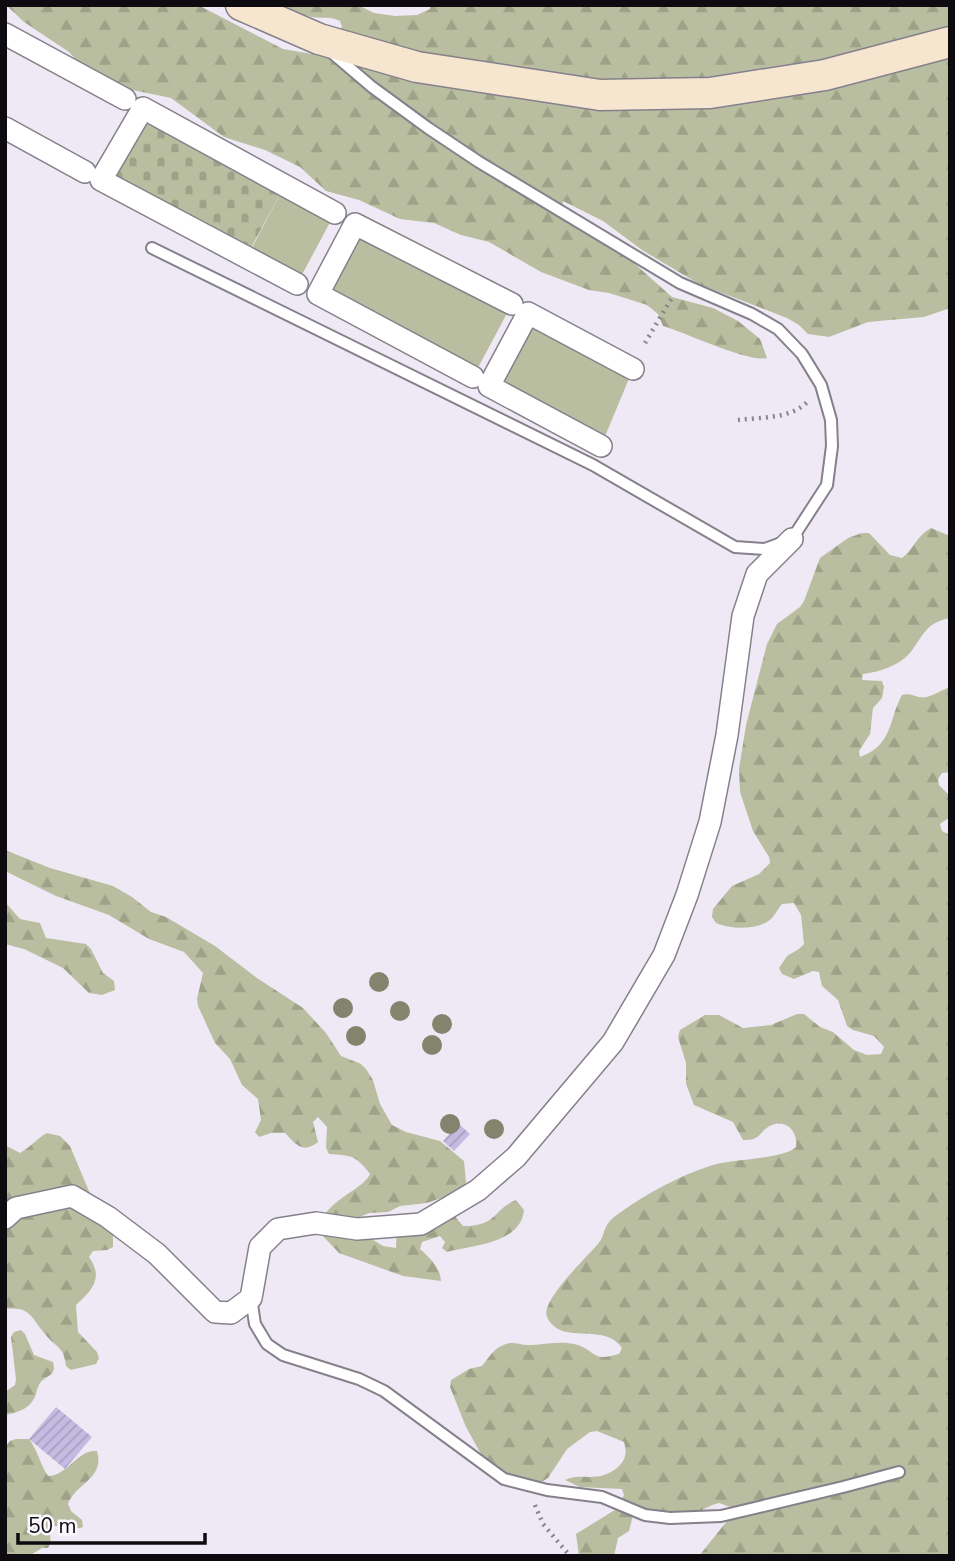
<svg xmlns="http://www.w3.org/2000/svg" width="955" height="1561" font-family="'Nunito Sans',sans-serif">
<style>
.green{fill:#b8be9f}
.forest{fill:url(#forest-firs)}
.cemetery{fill:url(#cemetery-stones)}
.building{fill:url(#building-hatch)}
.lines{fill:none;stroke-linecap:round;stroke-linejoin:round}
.lane-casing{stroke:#85808b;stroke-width:14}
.street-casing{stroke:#85808b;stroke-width:24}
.secondary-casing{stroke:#85808b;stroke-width:33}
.path{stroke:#89858d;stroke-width:4.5;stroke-dasharray:2 5;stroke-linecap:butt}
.lane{stroke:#fff;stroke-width:10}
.street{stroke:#fff;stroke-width:21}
.secondary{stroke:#f7e6cf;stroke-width:30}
.tree{fill:#84846e}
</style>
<defs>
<pattern id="forest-firs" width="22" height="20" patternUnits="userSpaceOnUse" patternTransform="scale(1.75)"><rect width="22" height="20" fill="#b8be9f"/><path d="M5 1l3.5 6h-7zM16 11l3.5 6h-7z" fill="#9da288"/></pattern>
<pattern id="cemetery-stones" width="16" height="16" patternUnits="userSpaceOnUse" patternTransform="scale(1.75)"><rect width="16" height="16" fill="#b8be9f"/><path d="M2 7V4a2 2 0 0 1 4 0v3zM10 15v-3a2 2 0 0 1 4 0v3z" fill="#9da288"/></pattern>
<pattern id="building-hatch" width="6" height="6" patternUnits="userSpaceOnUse" patternTransform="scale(1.75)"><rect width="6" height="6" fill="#c5bae1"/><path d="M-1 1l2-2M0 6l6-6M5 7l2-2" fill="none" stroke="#a89fc0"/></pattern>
</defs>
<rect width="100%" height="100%" fill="#efe9f5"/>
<g class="green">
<path d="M 285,185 L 335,213 L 297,284 L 247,257 Z"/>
<path d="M 355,224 L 512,304 L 473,377 L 318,294 Z"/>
<path d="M 528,313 L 633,369 L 601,446 L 489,386 Z"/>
</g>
<g class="forest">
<path d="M 6,5 L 198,5 L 283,49 L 318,55 L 335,40 L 342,27 L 340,21 C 331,16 321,19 312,17 C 297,13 282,10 267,5 L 358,5 L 374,13 L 395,16 L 417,15 L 430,9 L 431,5 L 950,5 L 950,308 L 924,317 L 868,322 L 829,337 L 808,334 L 799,325 L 787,318 L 699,284 L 642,250 L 603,221 L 563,201 L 562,207 L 626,256 L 672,297 L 713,308 L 738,321 L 760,339 L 767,358 C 749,363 687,333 663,326 L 658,314 L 647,305 L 609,293 L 589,290 L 541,272 L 489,242 L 461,235 L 434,223 L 400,219 L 359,200 L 326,191 L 300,167 L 265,150 L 224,137 L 171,98 L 123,88 L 79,63 L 69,52 L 24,22 Z"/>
<path d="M 931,528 L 950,536 L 950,618 C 924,623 924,636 909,654 C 898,666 879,672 863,674 L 862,680 L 882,681 L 884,687 L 882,698 L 873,708 L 870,734 L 859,751 L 860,757 C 893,745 888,721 902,695 C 911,692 917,699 927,697 C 934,695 942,690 950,687 L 950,772 L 942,773 L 938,779 L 939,785 L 950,796 L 950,817 L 940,824 L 942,831 L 950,835 L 950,1556 L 699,1556 L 731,1516 L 733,1508 L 719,1503 C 708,1505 700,1513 688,1515 C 669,1518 653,1505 634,1511 L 629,1531 L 618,1538 L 614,1556 L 579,1556 L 576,1534 L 618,1508 L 624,1495 L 622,1489 L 580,1487 L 565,1480 C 582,1472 599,1484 618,1467 C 626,1460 627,1452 624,1442 L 597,1431 L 590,1432 L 567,1449 L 548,1478 L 535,1486 L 522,1489 L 508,1486 L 501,1482 L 486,1463 L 466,1427 L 450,1387 L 451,1380 L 469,1369 L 482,1366 C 489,1357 494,1348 506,1344 C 513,1341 520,1345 528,1345 C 546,1345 560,1340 578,1345 C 597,1352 592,1362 619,1354 L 622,1348 C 604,1321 561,1347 547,1317 C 540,1301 587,1257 598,1244 C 607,1233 601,1226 618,1214 C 646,1194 680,1175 713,1165 C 734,1159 784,1159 796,1147 C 798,1133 788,1119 772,1125 C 759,1130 762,1141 743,1140 L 733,1122 L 694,1105 L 686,1084 L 686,1063 L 678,1037 L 680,1030 L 705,1015 L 719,1015 L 743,1028 L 771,1025 L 797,1014 L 804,1014 L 820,1027 L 833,1032 L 854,1050 L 867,1055 L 881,1054 L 884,1047 L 874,1036 L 853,1030 L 847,1026 L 838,1000 L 822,986 L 819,972 L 813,971 L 794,979 L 782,974 L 779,968 L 787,956 L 799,949 L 804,944 L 801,915 L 794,903 L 782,904 C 777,910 773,919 767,922 C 753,930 730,929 716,923 L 712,917 L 713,909 L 732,886 L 759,874 L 770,863 L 769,857 L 753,831 L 740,792 L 739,769 L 746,725 L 767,644 L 777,624 L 800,607 L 804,601 L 820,558 L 848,538 L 862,533 L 869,533 L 890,555 L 902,558 C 914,549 917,535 931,528 Z"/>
<path d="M 5,850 L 50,868 L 113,886 L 132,897 L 151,912 L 166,917 L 215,946 L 257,978 L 303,1008 L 326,1033 L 341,1056 L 361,1064 L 366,1069 L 373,1080 L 380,1104 L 392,1125 L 406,1132 L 440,1141 L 464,1161 L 466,1182 L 464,1188 L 458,1192 L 427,1203 L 400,1206 L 388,1212 L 369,1213 L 345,1223 L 383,1246 L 396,1248 L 397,1227 L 454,1215 L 463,1226 C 498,1226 492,1210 516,1200 L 524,1210 C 521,1244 472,1245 447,1252 L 442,1248 L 445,1242 L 440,1236 L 422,1242 L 420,1249 C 430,1258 440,1267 441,1281 L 403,1276 L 339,1253 L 320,1233 C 319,1201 361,1193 370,1174 C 355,1154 351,1156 329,1154 L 326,1148 L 327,1127 L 318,1117 L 313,1122 L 318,1142 C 302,1155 295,1143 285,1133 L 271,1133 L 259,1137 L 255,1132 L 261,1120 L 258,1099 L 242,1085 L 230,1059 L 215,1043 L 198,1006 L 197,999 L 203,973 L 184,952 L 149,939 L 109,915 L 56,896 L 5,871 Z"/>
<path d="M 5,902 L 20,919 L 40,923 L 46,938 L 86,944 L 91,949 L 103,973 L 114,981 L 115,990 L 102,995 L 89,993 L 63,968 L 24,949 L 5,944 Z"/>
<path d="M 47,1133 L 60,1136 L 70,1146 L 91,1196 L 113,1231 L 113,1247 L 107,1250 L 93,1251 L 89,1257 C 104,1278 92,1290 76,1305 L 78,1332 L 97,1352 L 99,1358 L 96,1364 L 71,1370 L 66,1366 C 64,1346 56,1348 45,1334 C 31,1318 31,1306 5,1309 L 5,1145 L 20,1153 C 31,1147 37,1138 47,1133 Z"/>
<path d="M 21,1330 L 25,1334 L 34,1355 L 53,1362 C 57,1377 47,1374 40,1383 C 39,1384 36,1392 36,1394 C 31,1408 20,1412 5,1415 L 5,1392 L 15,1385 L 16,1379 L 11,1337 L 14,1332 Z"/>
<path d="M 16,1439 L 29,1439 C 38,1451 40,1464 48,1476 C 69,1475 77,1449 97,1451 C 105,1479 76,1483 68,1504 L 71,1511 L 82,1520 L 83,1527 C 71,1532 60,1522 49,1528 L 51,1542 L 48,1548 L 42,1548 L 29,1556 L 5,1556 L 5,1447 L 10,1441 Z"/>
</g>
<path class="cemetery" d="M 143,108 L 285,185 L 246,257 L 101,180 Z"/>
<g class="building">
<path d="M 459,1124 L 470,1134 L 454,1151 L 443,1141 Z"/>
<path d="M 56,1407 L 92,1437 L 65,1469 L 29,1439 Z"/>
</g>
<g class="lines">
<defs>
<g id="lane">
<path d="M 152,248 L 593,465 L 735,547 L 765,549 L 792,539 L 827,485 L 832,446 L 831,420 L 821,385 L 802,354 L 778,329 L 752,314 L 680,283 L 479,162 L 428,128 L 372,87 L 331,52"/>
<path d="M 251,1298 L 255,1324 L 267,1344 L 283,1355 L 359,1379 L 384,1391 L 504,1479 L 547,1490 L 602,1497 L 645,1515 L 670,1518 L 721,1516 L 843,1487 L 899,1472"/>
</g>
<g id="street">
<path d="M 5,34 L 125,99"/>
<path d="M 5,128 L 85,172"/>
<path d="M 297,284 L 101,180 L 143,108 L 335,213"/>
<path d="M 473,377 L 318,294 L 355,224 L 512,304"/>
<path d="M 601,446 L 489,386 L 528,313 L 633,369"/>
<path d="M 5,1218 L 16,1208 L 72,1196 L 108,1217 L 157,1254 L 215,1312 L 231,1313 L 251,1298 L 260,1247 L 278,1229 L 316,1223 L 357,1229 L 421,1224 L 478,1190 L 516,1157 L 613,1042 L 664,955 L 687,895 L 710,822 L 727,735 L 743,616 L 757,574 L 792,539"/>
</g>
<path id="secondary" d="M 241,5 L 319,39 L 417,67 L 600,95 L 710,93 L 825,75 L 950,42"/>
</defs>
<use href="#lane" class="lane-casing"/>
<use href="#street" class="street-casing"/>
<use href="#secondary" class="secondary-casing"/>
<g class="path">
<path d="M 645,343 L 673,296"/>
<path d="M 738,420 C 762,417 793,419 809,400"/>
<path d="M 535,1505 L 543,1524 L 570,1556"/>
</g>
<use href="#lane" class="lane"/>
<use href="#street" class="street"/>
<use href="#secondary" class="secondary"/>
</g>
<g class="tree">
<circle cx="379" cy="982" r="10"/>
<circle cx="343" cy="1008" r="10"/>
<circle cx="400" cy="1011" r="10"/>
<circle cx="442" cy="1024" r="10"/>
<circle cx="356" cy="1036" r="10"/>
<circle cx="432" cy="1045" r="10"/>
<circle cx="450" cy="1124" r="10"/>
<circle cx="494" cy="1129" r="10"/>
</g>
<rect width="955" height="1561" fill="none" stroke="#0d0b0f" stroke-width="14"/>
<path d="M18 1533v10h187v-10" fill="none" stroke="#0d0b0f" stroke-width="3.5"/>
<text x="28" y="1533" font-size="21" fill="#0d0b0f" stroke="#fbf8ff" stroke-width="5" paint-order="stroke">50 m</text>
</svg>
